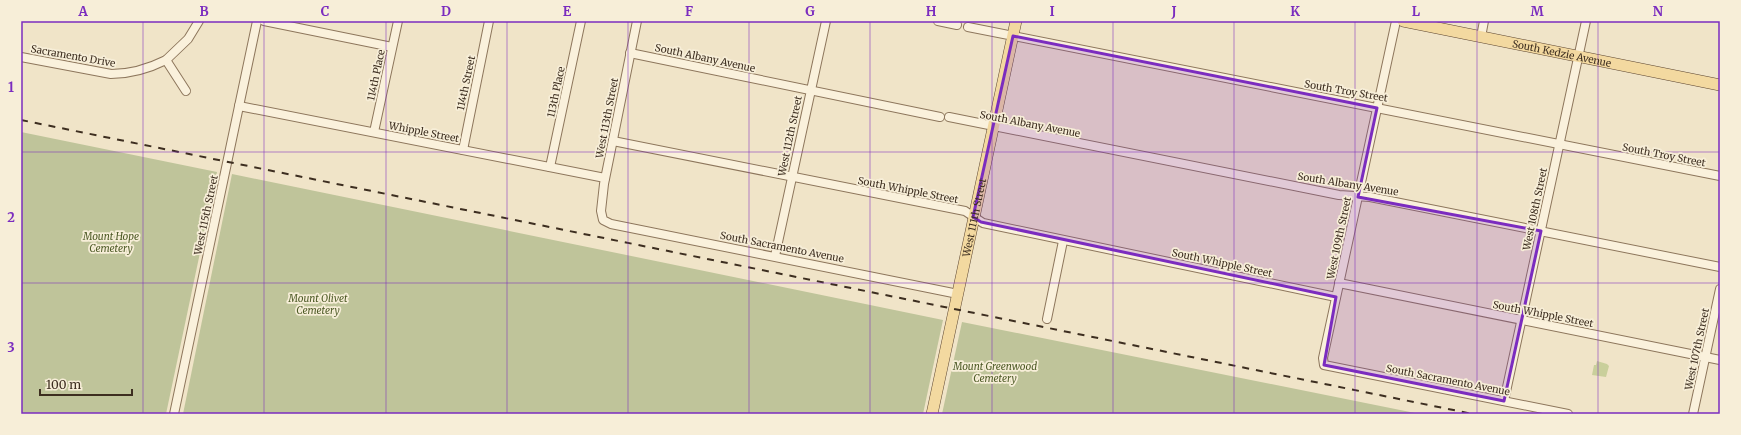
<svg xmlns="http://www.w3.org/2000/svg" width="1741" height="435" font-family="Merriweather,serif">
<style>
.green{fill:#c9cf9b}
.cemetery{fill:#bfc49a}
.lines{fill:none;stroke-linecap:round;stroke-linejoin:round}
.minor-casing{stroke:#8d765c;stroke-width:10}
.major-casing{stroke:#5b4430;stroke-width:12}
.minor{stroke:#faf1dc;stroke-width:8}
.major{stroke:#f3d9a0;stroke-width:11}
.rail{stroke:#3d2e20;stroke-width:2;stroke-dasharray:7 7;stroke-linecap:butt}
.marked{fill:#7b2cbf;fill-opacity:0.2;stroke:#7b2cbf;stroke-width:3;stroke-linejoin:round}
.grid{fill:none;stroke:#7b2cbf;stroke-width:1;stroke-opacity:0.55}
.labels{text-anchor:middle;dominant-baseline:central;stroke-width:3.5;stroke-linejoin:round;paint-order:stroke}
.street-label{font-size:10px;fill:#3d2e20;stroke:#f7eed8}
.park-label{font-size:10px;font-style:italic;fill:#4d5a26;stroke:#f7eed8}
.neatline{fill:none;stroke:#7b2cbf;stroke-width:1.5}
.grid-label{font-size:13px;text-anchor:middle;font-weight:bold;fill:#7b2cbf}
</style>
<rect width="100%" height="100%" fill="#f0e4c8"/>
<path class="green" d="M 1597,361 L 1607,364 L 1609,366 L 1606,377 L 1592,375 L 1594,365 L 1596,365 Z"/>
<g class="cemetery">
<path d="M 21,132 L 217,172 L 166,414 L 21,414 Z"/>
<path d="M 232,174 L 943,320 L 923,414 L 183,414 Z"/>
<path d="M 962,322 L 1420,414 L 942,414 Z"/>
</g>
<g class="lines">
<defs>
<g id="minor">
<path d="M 264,21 L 392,47"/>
<path d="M 637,21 L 604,184 L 601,211 L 603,220 L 611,224 L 958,294"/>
<path d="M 938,21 L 957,25"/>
<path d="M 1396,21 L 1323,358 L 1324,365 L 1568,414"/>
<path d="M 968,27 L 1720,176"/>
<path d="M 1481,37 L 1484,21"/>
<path d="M 630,53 L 940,117"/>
<path d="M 21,57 L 111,74 C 131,74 148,69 166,60"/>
<path d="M 186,91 L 166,60 L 188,39 L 199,21"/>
<path d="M 239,106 L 605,178"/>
<path d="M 949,117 L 1339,195 L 1370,197 L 1720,267"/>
<path d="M 374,132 L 398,21"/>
<path d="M 613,141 L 965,211 L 983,223 L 1336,297"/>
<path d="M 463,150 L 489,21"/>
<path d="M 550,167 L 581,21"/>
<path d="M 775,256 L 826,21"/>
<path d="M 1339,283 L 1720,360"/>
<path d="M 1047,319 L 1063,241"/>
<path d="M 1504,401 L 1586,21"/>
<path d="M 174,414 L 257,21"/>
<path d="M 1693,414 L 1720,289"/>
</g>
<g id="major">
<path id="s1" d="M 1403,21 L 1720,85"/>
<path id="s2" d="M 932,414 L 1016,21"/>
</g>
</defs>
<use href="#minor" class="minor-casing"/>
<use href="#major" class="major-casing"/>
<use href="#minor" class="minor"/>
<use href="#major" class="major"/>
<path class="rail" d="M 21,120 L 1473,414"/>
</g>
<path class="marked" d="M 1013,36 L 1377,108 L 1358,197 L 1541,231 L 1504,401 L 1324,365 L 1336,297 L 981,222 L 973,217 Z"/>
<path class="grid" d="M 143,21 L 143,414M 264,21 L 264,414M 386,21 L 386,414M 507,21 L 507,414M 628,21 L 628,414M 749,21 L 749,414M 870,21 L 870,414M 992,21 L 992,414M 1113,21 L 1113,414M 1234,21 L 1234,414M 1355,21 L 1355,414M 1477,21 L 1477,414M 1598,21 L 1598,414M 21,152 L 1720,152M 21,283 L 1720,283"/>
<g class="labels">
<g class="street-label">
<text stroke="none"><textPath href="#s1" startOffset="162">South Kedzie Avenue</textPath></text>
<text transform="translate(73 56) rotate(10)">Sacramento Drive</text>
<text transform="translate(705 58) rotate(12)">South Albany Avenue</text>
<text transform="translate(376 75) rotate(-78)">114th Place</text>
<text transform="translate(466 83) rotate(-78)">114th Street</text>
<text transform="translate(1346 91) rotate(10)">South Troy Street</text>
<text transform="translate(556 92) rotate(-78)">113th Place</text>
<text transform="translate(607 118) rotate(-79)">West 113th Street</text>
<text transform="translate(1030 124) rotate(11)">South Albany Avenue</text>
<text transform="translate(424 132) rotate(11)">Whipple Street</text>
<text transform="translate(790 136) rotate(-78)">West 112th Street</text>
<text transform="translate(1664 155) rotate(11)">South Troy Street</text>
<text transform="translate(1348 184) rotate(9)">South Albany Avenue</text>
<text transform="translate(908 190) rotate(11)">South Whipple Street</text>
<text transform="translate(1535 209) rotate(-78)">West 108th Street</text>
<text transform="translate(206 215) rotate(-78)">West 115th Street</text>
<text stroke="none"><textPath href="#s2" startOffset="201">West 111th Street</textPath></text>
<text transform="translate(1339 238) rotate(-78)">West 109th Street</text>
<text transform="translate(782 247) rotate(11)">South Sacramento Avenue</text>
<text transform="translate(1222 263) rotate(12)">South Whipple Street</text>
<text transform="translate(1543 314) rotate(11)">South Whipple Street</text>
<text transform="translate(1697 349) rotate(-78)">West 107th Street</text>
<text transform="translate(1448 380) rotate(11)">South Sacramento Avenue</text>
</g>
<g class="park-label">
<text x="111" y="236">Mount Hope<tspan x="111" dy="12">Cemetery</tspan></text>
<text x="318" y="298">Mount Olivet<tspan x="318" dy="12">Cemetery</tspan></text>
<text x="995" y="366">Mount Greenwood<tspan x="995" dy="12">Cemetery</tspan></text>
</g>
</g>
<rect width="1741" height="435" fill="none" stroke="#f7eed8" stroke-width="44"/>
<path d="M40 389v6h92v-6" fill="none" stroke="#3d2e20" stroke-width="2"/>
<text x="46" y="389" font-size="12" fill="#3d2e20" stroke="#f7eed8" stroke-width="3" paint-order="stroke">100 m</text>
<rect x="22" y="22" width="1697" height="391" class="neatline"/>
<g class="grid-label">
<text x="83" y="16">A</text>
<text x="204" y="16">B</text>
<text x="325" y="16">C</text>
<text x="446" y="16">D</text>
<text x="567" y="16">E</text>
<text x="689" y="16">F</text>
<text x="810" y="16">G</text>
<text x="931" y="16">H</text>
<text x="1052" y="16">I</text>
<text x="1174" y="16">J</text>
<text x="1295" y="16">K</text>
<text x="1416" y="16">L</text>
<text x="1537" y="16">M</text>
<text x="1658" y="16">N</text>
<text x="11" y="92">1</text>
<text x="11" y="222">2</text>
<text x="11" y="352">3</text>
</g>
</svg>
